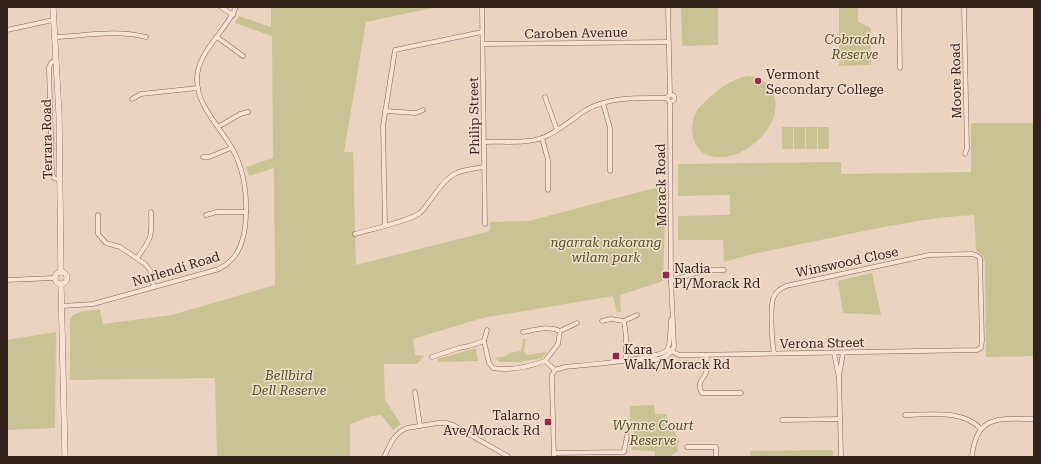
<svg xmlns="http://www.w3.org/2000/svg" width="1041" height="464" font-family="'Roboto Serif',serif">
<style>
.green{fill:#cac194}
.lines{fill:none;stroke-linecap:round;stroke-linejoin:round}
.minor-casing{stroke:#846458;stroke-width:5}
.secondary-casing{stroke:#66453b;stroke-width:6}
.minor{stroke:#f8e2d2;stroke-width:4}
.secondary{stroke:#f8e2d2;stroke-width:5.5}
.poi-dot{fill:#912a46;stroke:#f4dfce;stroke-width:1.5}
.labels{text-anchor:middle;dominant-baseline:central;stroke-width:3;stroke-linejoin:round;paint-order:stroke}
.street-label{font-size:13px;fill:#34211c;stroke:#f4dfce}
.park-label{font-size:13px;font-style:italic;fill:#504f23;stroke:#f4dfce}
.poi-label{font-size:13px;fill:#34211c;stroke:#f4dfce;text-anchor:start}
</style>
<rect width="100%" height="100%" fill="#ecd3bf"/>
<g class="green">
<path d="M 271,7 L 437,7 L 366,22 L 344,152 L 353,152 L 356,265 L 490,231 L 490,222 L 529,221 L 666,185 L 663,281 L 620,295 L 621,312 L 617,312 L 613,296 L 482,318 L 413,339 L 415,355 L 424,356 L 417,364 L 384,364 L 385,400 L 401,424 L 393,430 L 381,415 L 372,416 L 350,424 L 350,457 L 217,457 L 215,378 L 70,380 L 70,319 C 74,310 91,311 100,309 L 103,324 L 172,315 L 275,285 L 274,168 L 249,176 L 246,167 L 273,158 L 272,36 L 235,23 L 239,16 L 271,27 Z"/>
<path d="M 681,7 L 718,7 L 718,45 L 682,46 Z"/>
<path d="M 839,7 L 858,7 L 858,22 L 871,28 L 871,65 L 839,66 Z"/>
<path d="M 748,76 C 755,76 761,79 767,84 C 794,112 752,159 720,157 C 715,157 707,156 703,153 C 690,143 689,122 698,109 C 702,104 707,100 711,96 C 723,86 733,79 748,76 Z"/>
<path d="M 971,123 L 1034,123 L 1034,356 L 986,357 L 985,262 L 983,256 L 976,250 L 974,215 C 927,217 880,228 835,237 C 798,245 760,251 724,262 L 723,240 L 678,240 L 678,216 L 730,215 L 730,195 L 678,196 L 678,164 L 841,162 L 841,174 L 971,172 Z"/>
<rect x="782" y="127" width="11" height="22"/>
<rect x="794" y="127" width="11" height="22"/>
<rect x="806" y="127" width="11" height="22"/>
<rect x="818" y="127" width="11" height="22"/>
<path d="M 872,273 L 881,315 L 843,313 L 838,281 Z"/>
<path d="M 56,332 L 55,428 L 7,430 L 7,340 Z"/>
<path d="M 523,339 L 526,339 L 524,351 L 527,355 L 547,352 L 542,358 L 520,362 L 500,362 L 495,358 L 507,356 L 509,353 L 521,351 Z"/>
<path d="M 476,348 L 478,361 L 438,362 L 438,359 Z"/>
<path d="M 654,405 L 655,414 L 666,414 L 679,441 L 677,447 L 678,451 L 669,457 L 655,457 L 655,451 L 632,450 C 630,441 640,436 630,428 L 630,406 Z"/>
<path d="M 833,450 L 833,457 L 750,457 L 750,451 Z"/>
</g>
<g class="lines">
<defs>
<g id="minor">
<path d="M 221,7 L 233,15"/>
<path d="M 482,7 L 485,224"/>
<path d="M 668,7 L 670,95"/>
<path d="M 899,7 L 900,68"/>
<path d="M 964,7 L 967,148 L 965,154"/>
<path d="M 7,30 L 53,20"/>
<path d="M 54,37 C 85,36 116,29 146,37"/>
<path d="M 217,37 L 243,56"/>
<path d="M 483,44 L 669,42"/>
<path d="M 55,60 L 51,63 L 49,68 L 52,173 L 54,178 L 59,180"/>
<circle cx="671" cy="98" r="3.5"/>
<path d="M 545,97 L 557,130"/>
<path d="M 132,99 L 141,94 L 198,88"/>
<path d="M 603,103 L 610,128 L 610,171"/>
<path d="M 385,111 L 416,113 L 423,110"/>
<path d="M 218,127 L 240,114 L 248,112"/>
<path d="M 542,138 L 548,160 L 548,190"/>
<path d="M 484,142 C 501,141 526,144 542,138 C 558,132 572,119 586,110 C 610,96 640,98 667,98"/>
<path d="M 203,157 L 209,157 L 231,148"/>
<path d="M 98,215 L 98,234 L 106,243 L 120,247 L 145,264 L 150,270 L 154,287"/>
<path d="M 206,215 L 217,212 L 246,212"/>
<path d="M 385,225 L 383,126 L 395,50 L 482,32"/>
<path d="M 355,234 C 372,229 407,222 420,213 C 426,208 430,200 435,194 C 451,171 458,171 484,167"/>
<path d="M 137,258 C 152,238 152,237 151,212"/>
<path d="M 7,280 L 54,278"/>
<path d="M 671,281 L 705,270 L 724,270"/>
<path d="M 62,306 L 93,304 L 219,269 C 236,260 242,247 245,228 C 248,200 246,173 232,148 C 220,127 198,107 197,81 C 196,52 226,32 236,7"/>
<path d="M 602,321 L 611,319 L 624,321 L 637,315"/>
<path d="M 624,321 L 626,336 L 626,360"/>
<path d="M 560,331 L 577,323"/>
<path d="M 523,332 C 535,330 548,325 560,331 L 558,344 L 545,361"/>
<path d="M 484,341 L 487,330"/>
<path d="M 668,349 L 679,355 L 691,355 L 977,350 L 981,348 L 982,341 L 980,258 L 976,255 L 972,254 L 929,255 L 786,286 C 780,289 775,292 773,299 C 770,310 772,342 774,354"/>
<path d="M 834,353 L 839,378 L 841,457"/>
<path d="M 706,355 C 707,359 708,364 707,369 C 706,379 695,380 702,393 L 741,393"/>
<path d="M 432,357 L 459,348 L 469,346 L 484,341 L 489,363 L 493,368 C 510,371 528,367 545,361 L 555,370"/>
<path d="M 640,359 C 654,360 667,361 674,347 L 671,281 L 670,102"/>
<path d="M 839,376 L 843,353"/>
<path d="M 415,392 L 420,426"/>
<path d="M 905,415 C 929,415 962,409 981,429"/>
<path d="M 782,420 L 840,419"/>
<path d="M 687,447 L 716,447 L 716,457"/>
<path d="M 554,453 L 624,452 L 627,436"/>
<path d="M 384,457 C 390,445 394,433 407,428 L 438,423 L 446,423 L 453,425 L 509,457"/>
<path d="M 554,457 L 552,384 L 552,375 L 555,370 L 565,367 C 583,365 657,360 667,350 C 671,345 670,327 671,320"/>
<path d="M 972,457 C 976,414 999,419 1034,419"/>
</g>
<g id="secondary">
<path d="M 53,7 L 59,114 L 61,272"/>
<circle cx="61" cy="278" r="6"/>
<path d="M 61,285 L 65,457"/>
</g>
</defs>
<use href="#minor" class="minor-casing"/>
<use href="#secondary" class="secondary-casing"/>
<use href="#minor" class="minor"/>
<use href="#secondary" class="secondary"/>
</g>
<g class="poi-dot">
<circle cx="758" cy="81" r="4"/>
<rect x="662" y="271" width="8" height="8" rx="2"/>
<rect x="612" y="352" width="8" height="8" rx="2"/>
<rect x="544" y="418" width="8" height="8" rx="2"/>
</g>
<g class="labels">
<g class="street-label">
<text transform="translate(576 33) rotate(-1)">Caroben Avenue</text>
<text transform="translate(956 81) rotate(-91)">Moore Road</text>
<text transform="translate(474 116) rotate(-91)">Philip Street</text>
<text transform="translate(47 139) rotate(-91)">Terrara Road</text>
<text transform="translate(661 185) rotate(-91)">Morack Road</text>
<text transform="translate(847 262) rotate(-12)">Winswood Close</text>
<text transform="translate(176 269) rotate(-17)">Nurlendi Road</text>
<text transform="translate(822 343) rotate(-1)">Verona Street</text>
</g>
<g class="park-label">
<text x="855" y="39">Cobradah<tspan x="855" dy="15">Reserve</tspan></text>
<text x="606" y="242">ngarrak nakorang<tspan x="606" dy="15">wilam park</tspan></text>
<text x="289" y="375">Bellbird<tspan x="289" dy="15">Dell Reserve</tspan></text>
<text x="653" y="425">Wynne Court<tspan x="653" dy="15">Reserve</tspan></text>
</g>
<g class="poi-label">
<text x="766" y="74">Vermont<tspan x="766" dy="15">Secondary College</tspan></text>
<text x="674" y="268">Nadia<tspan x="674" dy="15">Pl/Morack Rd</tspan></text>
<text x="624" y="349">Kara<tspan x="624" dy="15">Walk/Morack Rd</tspan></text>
<text x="540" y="415" text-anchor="end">Talarno<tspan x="540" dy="15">Ave/Morack Rd</tspan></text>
</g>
</g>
<rect width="1041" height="464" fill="none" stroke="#34211c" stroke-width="16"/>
</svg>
